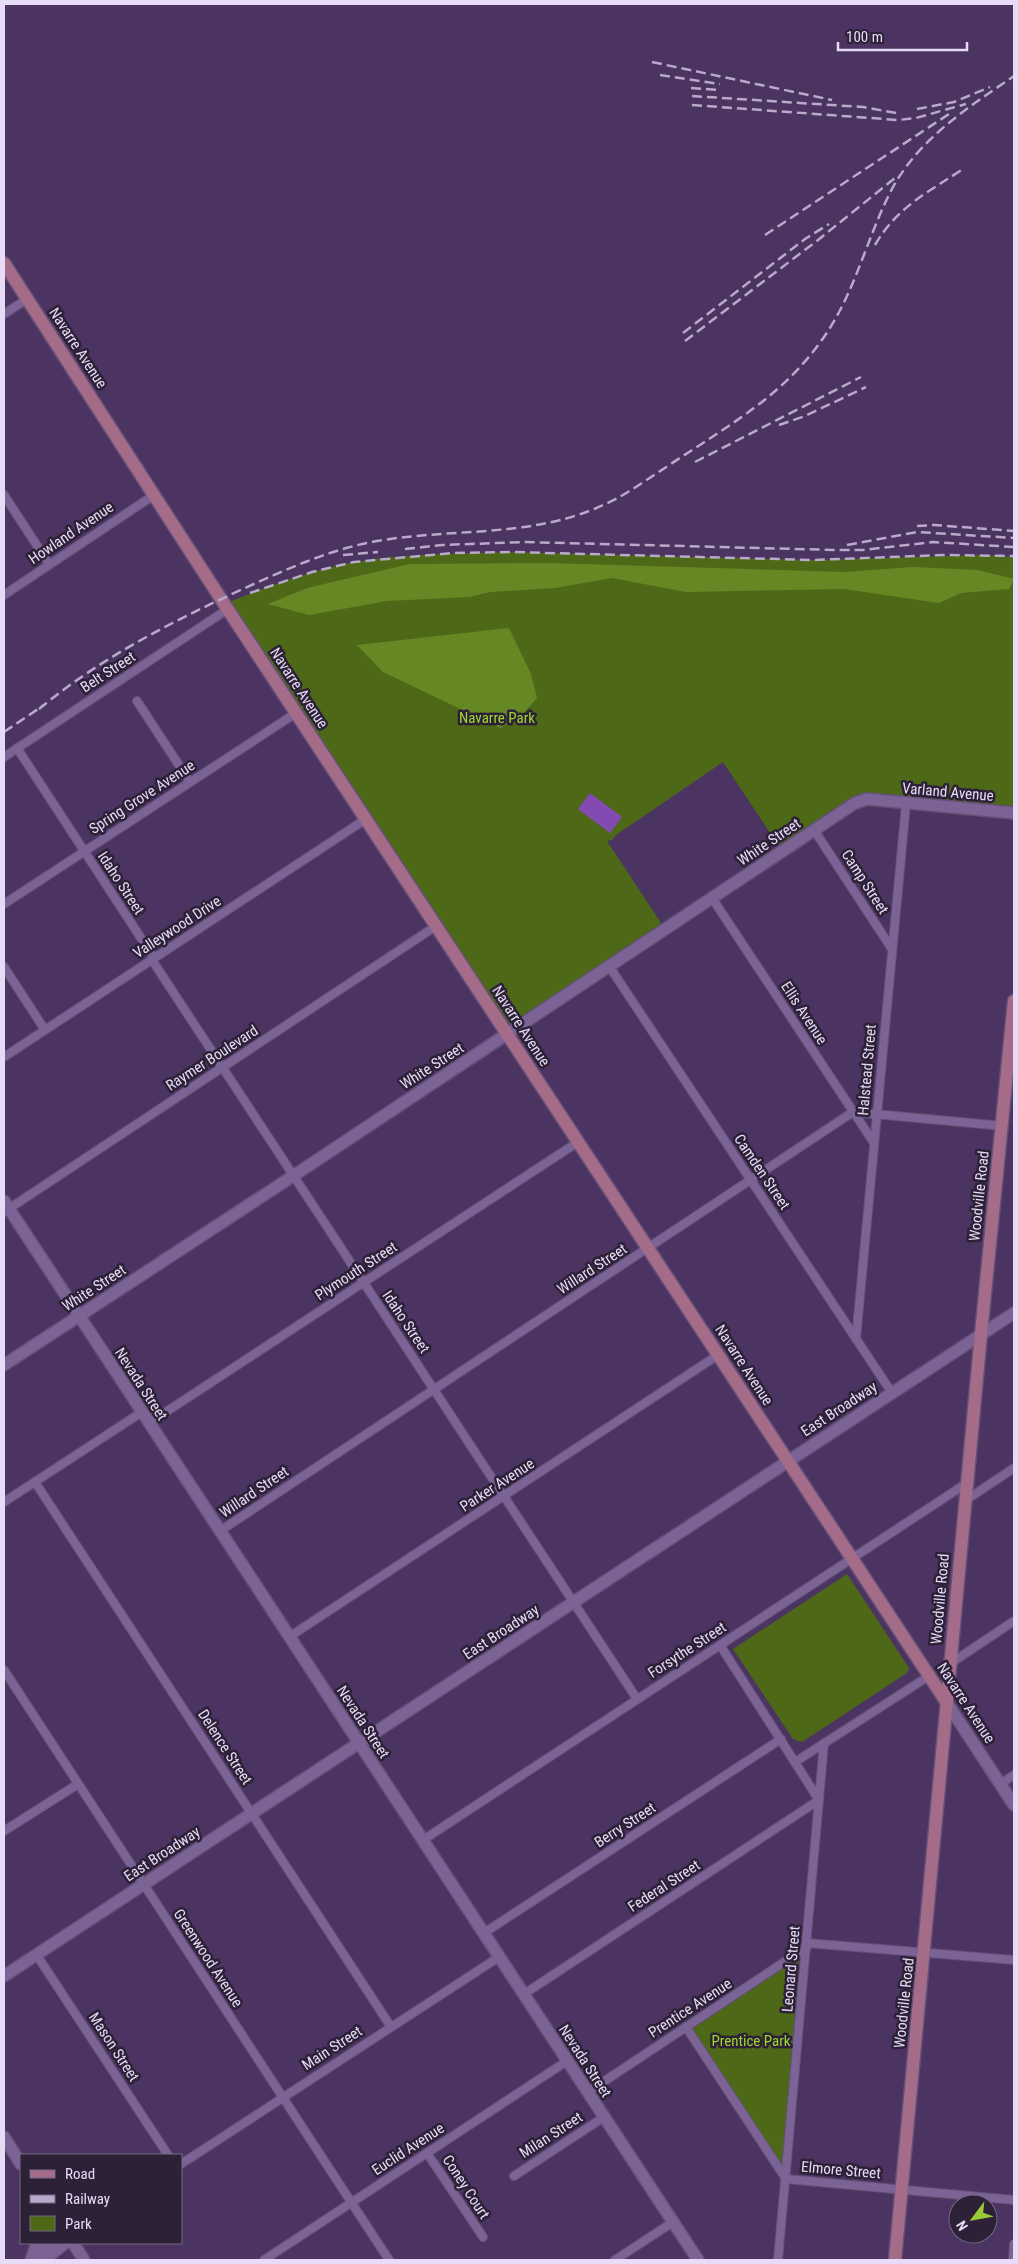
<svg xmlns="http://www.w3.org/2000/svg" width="1018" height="2264" font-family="'Roboto Condensed',sans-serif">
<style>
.green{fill:#4d6917}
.forest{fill:#668824}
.water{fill:#844ab4}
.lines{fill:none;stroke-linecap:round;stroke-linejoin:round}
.street-casing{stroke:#645077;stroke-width:10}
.secondary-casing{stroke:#645077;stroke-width:14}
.primary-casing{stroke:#645077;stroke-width:15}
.street{stroke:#7c6395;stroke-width:8}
.secondary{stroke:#7c6395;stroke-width:11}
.primary{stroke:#a56c8a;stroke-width:12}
.rail{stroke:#b9a9ca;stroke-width:2.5;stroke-dasharray:10 5;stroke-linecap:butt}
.labels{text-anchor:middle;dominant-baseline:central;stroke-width:5;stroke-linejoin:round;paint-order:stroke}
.street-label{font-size:15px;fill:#e8dbf7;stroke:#2c2136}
.park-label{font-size:15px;fill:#a0d72e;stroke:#2c2136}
</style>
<rect width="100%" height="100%" fill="#4b3461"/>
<g class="green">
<path d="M 511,552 L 813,560 L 987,555 L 1014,557 L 1014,813 L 867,799 L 782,851 L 723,762 L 616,835 L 612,840 L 607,841 L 665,929 L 507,1034 L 224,604 C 267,587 310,570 355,562 C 406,553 459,554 511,552 Z"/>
<path d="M 847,1574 L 909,1668 L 907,1673 L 802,1742 L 793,1739 L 733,1649 Z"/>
<path d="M 799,1958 L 783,2166 L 692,2029 Z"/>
</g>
<g class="forest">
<path d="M 549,563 L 844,572 L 913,567 L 978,570 L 1014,579 L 1009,589 L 961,593 L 939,603 L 844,589 L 686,592 L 612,578 L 555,588 L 490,592 L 470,597 L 387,601 L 309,615 L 268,604 L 307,588 L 410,564 Z"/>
<path d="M 509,628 L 531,674 L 537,698 L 519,718 L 500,728 L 383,672 L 357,645 Z"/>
</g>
<path class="water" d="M 590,793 L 622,817 L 610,833 L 578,809 Z"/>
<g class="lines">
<defs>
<g id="street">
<path d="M 4,314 L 27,299"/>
<path d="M 4,495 L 49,564"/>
<path d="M 4,595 L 154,495"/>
<path d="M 137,701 L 190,782"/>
<path d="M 17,748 L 154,958"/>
<path d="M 4,757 L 228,609"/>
<path d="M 814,830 L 892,949"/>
<path d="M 712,898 L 874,1143"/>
<path d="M 4,904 L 296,713"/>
<path d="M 152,960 L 637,1699"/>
<path d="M 609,966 L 892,1393"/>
<path d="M 4,967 L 45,1030"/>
<path d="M 4,1057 L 366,819"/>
<path d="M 4,1212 L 436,926"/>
<path d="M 856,1339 L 906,804"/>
<path d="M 149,1423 L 578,1142"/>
<path d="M 35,1482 L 391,2027"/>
<path d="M 966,1500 L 1014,1468"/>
<path d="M 4,1502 L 142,1412"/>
<path d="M 220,1531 L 853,1112 L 1003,1126"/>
<path d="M 289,1637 L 718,1355"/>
<path d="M 720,1645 L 819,1800"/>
<path d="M 951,1663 L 1014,1621"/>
<path d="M 4,1670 L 389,2260"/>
<path d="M 795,1762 L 929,1676"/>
<path d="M 1000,1784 L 1014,1775"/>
<path d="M 4,1831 L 78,1784"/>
<path d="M 423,1840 L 967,1483"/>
<path d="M 484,1933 L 781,1739"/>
<path d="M 807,1943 L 1014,1960"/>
<path d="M 36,1954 L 168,2155"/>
<path d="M 524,1994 L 819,1800"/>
<path d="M 686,2027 L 786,2179 L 1014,2200"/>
<path d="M 588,2092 L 807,1947"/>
<path d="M 427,2153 L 483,2237"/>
<path d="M 181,2164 L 499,1957"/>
<path d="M 514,2176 L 604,2117"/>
<path d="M 264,2260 L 567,2061"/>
<path d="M 615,2260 L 673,2222"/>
<path d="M 778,2260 L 824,1743"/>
<path d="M 1013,2260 L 1014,2244"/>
</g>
<g id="secondary">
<path d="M 4,1201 L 698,2260"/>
<path d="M 4,1365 L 293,1176 L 855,803 L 867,799 L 1014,813"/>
<path d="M 947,1703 L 1014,1805"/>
<path d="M 4,1976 L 1014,1313"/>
<path d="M 4,2137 L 21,2164"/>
<path d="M 73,2243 L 84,2260"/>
<path d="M 31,2260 L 37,2243"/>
<path d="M 40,2260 L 49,2243"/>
<path d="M 44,2260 L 65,2243"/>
</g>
<g id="primary">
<path d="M 4,263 L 221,599 L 947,1703"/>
<path d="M 895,2260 L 981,1334 L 1014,1001"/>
</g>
</defs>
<use href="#street" class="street-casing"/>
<use href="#secondary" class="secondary-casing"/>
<use href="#primary" class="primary-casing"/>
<use href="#street" class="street"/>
<use href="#secondary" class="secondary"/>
<use href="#primary" class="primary"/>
<g class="rail">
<path d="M 652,62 L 832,100"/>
<path d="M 660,75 L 720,84"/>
<path d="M 691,88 L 721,90"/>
<path d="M 692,96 L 863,107 L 901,114"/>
<path d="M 692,105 L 898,120 L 916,118 L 966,104"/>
<path d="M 917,109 L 954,102 L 990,87"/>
<path d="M 765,235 L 949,114"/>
<path d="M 875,245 C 897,207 927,193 963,169"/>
<path d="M 683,333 L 805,239 L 829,224"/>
<path d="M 685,341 L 818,240 L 895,178"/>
<path d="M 779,425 L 805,416 L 866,387"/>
<path d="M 695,462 L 861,377"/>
<path d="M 917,526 L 934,525 L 1014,531"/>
<path d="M 847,545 L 917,532 L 1014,538"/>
<path d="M 405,549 L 442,545 L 525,542 L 836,550 L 863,550 L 933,542 L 1014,547"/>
<path d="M 343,555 L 378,552"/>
<path d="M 250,593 L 312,572 L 354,562 L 453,553 L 511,552 L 813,560 L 944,555 L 1014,556"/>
<path d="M 39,709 C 102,657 171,622 245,588 C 287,569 331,549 377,541 C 465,526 547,541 628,492 C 652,477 676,460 700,445 C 750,412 789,387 824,337 C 856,291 867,236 893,187 C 921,137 969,107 1014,76"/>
<path d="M 4,732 L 44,705"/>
</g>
</g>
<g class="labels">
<g class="street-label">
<text transform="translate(78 348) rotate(57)">Navarre Avenue</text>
<text transform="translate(71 533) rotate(-34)">Howland Avenue</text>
<text transform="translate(108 672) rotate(-33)">Belt Street</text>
<text transform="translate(299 688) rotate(57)">Navarre Avenue</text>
<text transform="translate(948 792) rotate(5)">Varland Avenue</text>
<text transform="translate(142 797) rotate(-33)">Spring Grove Avenue</text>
<text transform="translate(769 842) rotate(-34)">White Street</text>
<text transform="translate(865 882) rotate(57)">Camp Street</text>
<text transform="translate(121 883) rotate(57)">Idaho Street</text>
<text transform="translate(177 927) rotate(-33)">Valleywood Drive</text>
<text transform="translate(804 1013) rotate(57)">Ellis Avenue</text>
<text transform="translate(521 1026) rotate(57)">Navarre Avenue</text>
<text transform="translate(212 1058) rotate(-33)">Raymer Boulevard</text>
<text transform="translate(432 1066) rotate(-33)">White Street</text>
<text transform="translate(867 1070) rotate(-85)">Halstead Street</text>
<text transform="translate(762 1172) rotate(56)">Camden Street</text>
<text transform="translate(979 1196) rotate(-84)">Woodville Road</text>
<text transform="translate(592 1269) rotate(-33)">Willard Street</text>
<text transform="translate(356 1271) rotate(-33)">Plymouth Street</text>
<text transform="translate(94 1288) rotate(-33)">White Street</text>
<text transform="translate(406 1322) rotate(56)">Idaho Street</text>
<text transform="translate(744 1365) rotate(57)">Navarre Avenue</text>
<text transform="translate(141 1384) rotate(57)">Nevada Street</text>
<text transform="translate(839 1409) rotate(-33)">East Broadway</text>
<text transform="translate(497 1485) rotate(-33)">Parker Avenue</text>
<text transform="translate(254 1492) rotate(-34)">Willard Street</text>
<text transform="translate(940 1599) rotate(-85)">Woodville Road</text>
<text transform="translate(501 1632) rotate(-33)">East Broadway</text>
<text transform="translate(687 1650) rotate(-33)">Forsythe Street</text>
<text transform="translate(966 1703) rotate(57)">Navarre Avenue</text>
<text transform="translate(363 1722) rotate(57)">Nevada Street</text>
<text transform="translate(225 1747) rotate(57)">Delence Street</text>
<text transform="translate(625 1825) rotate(-33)">Berry Street</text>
<text transform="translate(162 1854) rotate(-33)">East Broadway</text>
<text transform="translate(664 1886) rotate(-33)">Federal Street</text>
<text transform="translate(208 1958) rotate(57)">Greenwood Avenue</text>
<text transform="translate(791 1969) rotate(-85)">Leonard Street</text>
<text transform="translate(904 2003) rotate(-84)">Woodville Road</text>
<text transform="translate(690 2008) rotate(-33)">Prentice Avenue</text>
<text transform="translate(114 2047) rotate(57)">Mason Street</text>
<text transform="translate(332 2048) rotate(-33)">Main Street</text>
<text transform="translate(585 2061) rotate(57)">Nevada Street</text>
<text transform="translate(551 2135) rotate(-33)">Milan Street</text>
<text transform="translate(408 2149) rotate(-33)">Euclid Avenue</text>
<text transform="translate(841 2170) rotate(5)">Elmore Street</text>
<text transform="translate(466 2187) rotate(57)">Coney Court</text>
</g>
<g class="park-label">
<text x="497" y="718">Navarre Park</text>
<text x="751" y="2041">Prentice Park</text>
</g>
</g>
<rect width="1018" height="2264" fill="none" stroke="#e8dbf7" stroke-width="10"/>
<rect x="20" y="2154" width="162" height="90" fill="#2c2136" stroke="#776b83"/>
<rect x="30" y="2170" width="25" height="8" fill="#a56c8a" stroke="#776b83"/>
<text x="65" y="2179" font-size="15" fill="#e8dbf7">Road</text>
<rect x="30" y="2195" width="25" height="8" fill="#b9a9ca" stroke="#776b83"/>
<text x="65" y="2204" font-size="15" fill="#e8dbf7">Railway</text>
<rect x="30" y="2216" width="25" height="15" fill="#4d6917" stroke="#776b83"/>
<text x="65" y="2229" font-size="15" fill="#e8dbf7">Park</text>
<g transform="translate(973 2219) rotate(238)"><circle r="24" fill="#2c2136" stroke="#776b83"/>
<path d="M0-4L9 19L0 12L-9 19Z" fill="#98cb36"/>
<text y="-8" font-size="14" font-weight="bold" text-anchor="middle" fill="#e8dbf7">N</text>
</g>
<path d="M838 42v8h129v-8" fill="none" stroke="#e8dbf7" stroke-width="2.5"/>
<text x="846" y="42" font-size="15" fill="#e8dbf7" stroke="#2c2136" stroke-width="4" paint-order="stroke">100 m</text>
</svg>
